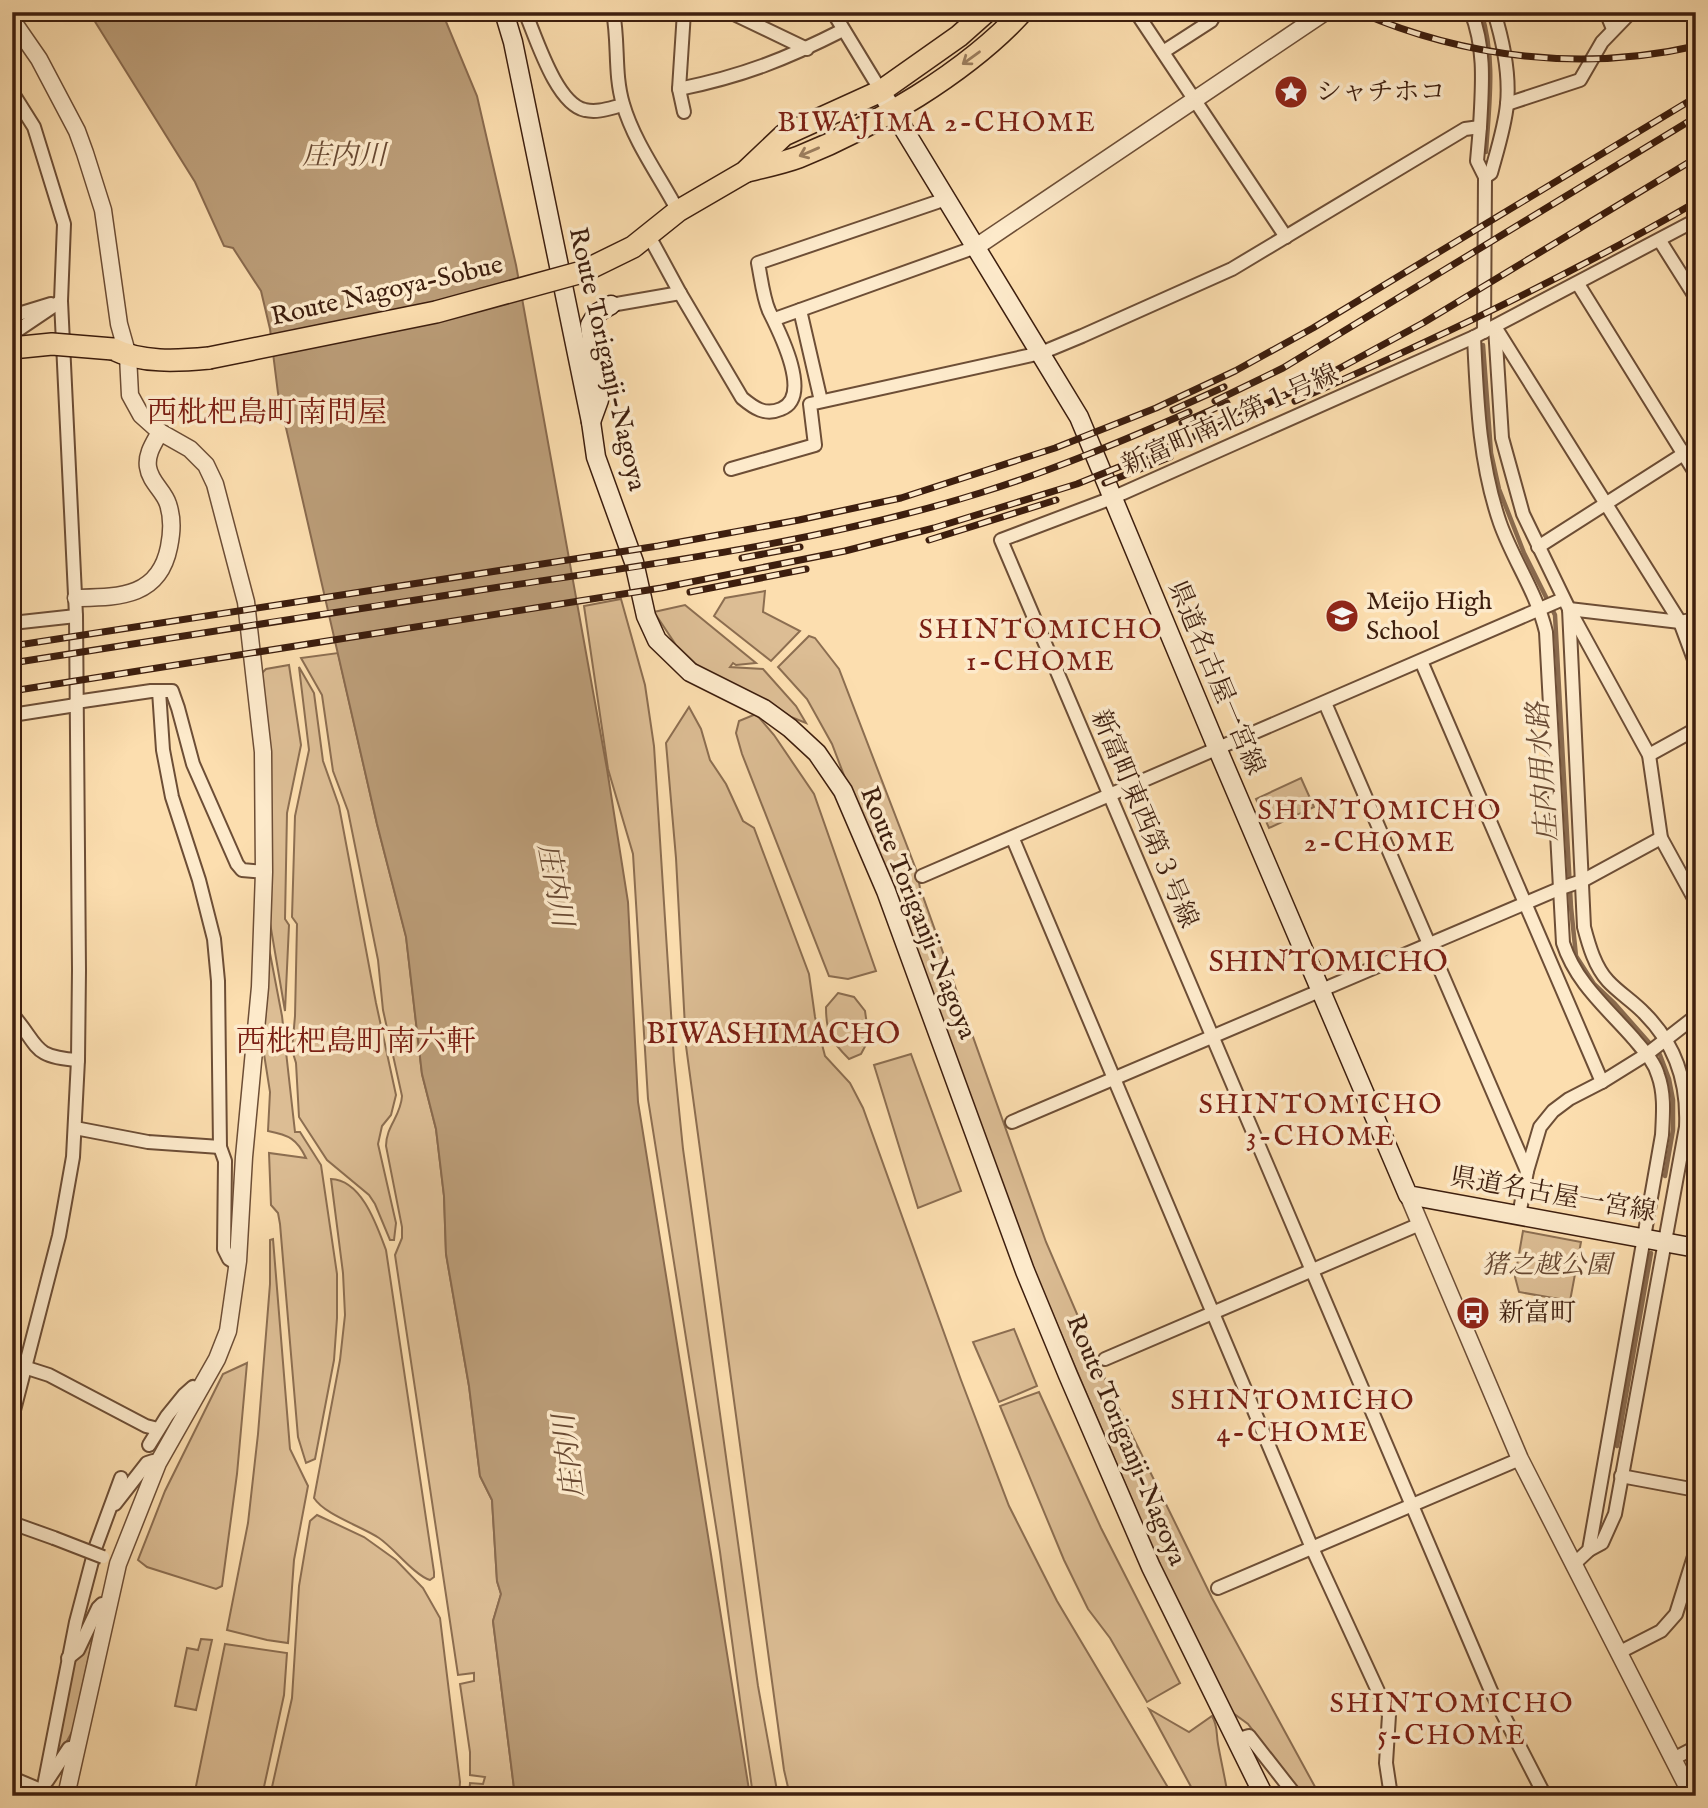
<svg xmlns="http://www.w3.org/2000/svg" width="1708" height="1808" font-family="'IM FELL English','Noto Serif JP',serif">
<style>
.green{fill:#dcbd94;stroke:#8c6e51;stroke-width:2}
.water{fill:#bb9d78;stroke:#896a4e;stroke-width:2}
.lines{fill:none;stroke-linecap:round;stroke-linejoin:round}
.stream{stroke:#896a4e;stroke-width:4.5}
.minor-casing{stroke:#6d4e36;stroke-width:16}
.tertiary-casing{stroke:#6d4e36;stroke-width:19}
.secondary-casing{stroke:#3d1e0e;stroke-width:21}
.primary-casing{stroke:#3d1e0e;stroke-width:24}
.minor{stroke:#fdeacb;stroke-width:12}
.tertiary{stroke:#fdeacb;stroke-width:16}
.secondary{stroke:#fdeacb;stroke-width:18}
.primary{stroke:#fcdeaf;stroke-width:21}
.rail-casing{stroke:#3d1e0e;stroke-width:7}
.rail{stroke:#fdeacb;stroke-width:4.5;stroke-dasharray:13;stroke-linecap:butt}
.minor-bridge-casing{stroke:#6d4e36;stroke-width:16;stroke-linecap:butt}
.primary-bridge-casing{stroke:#3d1e0e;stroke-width:24;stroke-linecap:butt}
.minor-bridge{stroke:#fdeacb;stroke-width:12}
.primary-bridge{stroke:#fcdeaf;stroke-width:21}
.oneway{stroke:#9c7e5e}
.labels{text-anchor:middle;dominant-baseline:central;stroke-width:7;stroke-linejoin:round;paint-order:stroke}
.poi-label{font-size:26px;fill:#3d1e0e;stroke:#fdeacb;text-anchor:start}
.street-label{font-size:26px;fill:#3d1e0e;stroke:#fdeacb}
.park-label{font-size:26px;font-style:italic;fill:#654630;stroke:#fdeacb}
.neighbourhood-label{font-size:28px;letter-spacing:2px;fill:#7a1f14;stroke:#fdeacb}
.water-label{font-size:28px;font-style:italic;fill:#694a33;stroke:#fdeacb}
.quarter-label{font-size:30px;fill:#7a1f14;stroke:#fdeacb}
</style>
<rect width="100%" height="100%" fill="#fcdeaf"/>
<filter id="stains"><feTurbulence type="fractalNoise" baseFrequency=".00286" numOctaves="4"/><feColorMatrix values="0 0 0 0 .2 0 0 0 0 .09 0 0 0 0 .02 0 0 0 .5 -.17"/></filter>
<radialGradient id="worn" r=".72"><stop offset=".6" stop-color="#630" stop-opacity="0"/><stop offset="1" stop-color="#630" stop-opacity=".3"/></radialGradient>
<g class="green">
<path d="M 765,591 L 763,612 L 800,631 L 771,661 L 714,616 L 725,598 Z"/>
<path d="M 621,599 L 645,685 L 654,746 L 674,1060 L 683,1149 L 758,1686 L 778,1796 L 753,1796 L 720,1552 L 648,1099 L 633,854 L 608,769 L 584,606 Z"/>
<path d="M 685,605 L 756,663 L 736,665 L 733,663 L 730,667 L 763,669 L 796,706 L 806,723 L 791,717 L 767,701 L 699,667 L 676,645 L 654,612 Z"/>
<path d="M 809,636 L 815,638 L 839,669 L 917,872 L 920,888 L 1046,1242 L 1108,1386 L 1212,1598 L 1320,1796 L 1302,1796 L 1248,1724 L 1233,1713 L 1178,1608 L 1032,1266 L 832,744 L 807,699 L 778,667 Z"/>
<path d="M 338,653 L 377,824 L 406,936 L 422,1074 L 436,1129 L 444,1196 L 446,1254 L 469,1386 L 480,1476 L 492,1500 L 497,1581 L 501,1594 L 493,1621 L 515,1796 L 469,1796 L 470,1783 L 483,1784 L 485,1777 L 470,1775 L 470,1752 L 460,1684 L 474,1681 L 474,1673 L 458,1675 L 395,1255 L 402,1238 L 402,1227 L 386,1146 C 386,1126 401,1116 402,1096 L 383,1010 L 378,960 L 348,811 L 333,771 L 322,695 L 301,658 Z"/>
<path d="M 289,665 L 301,745 L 287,813 L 285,919 L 289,925 L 285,1011 L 269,917 L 262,673 L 266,669 Z"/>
<path d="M 299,667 L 314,693 L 323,761 L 339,806 L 376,1003 L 396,1095 L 391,1115 L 382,1126 L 378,1144 L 396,1223 L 394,1240 L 390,1240 L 375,1204 L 369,1195 L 327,1160 L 299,1117 L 296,1063 L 292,1050 L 295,1016 L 297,924 L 292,917 L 295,816 L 309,750 Z"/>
<path d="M 689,707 L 701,729 L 710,760 L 726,784 L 743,821 L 754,828 L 809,974 L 815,1017 L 825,1056 L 850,1083 L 863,1108 L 961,1380 L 1009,1506 L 1057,1601 L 1173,1796 L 790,1796 L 784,1770 L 686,1046 L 676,858 L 666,743 Z"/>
<path d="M 756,714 L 774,735 L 814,794 L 876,971 L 848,979 L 829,976 L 742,754 L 736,733 L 739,721 Z"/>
<path d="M 1301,778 L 1314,807 L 1269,828 L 1256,799 Z"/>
<path d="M 268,943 L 282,1016 L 295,1132 L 300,1132 L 321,1165 L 337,1274 L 337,1318 L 334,1360 L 315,1459 L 306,1463 L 298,1437 L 280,1224 L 278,1213 L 271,1205 L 269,1153 L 306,1158 C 297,1139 289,1135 268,1131 L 270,1092 L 264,1054 L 262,1052 L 267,997 Z"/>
<path d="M 838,993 L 854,997 L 865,1011 L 869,1039 L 861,1054 L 849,1059 C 831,1041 826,1033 826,1007 Z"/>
<path d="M 911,1054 L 961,1191 L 918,1208 L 874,1065 Z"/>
<path d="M 331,1179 C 362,1180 377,1226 386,1250 L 434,1572 L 434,1577 L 430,1580 C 414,1575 394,1548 379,1538 C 361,1526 325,1515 314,1498 L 340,1360 L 345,1315 L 343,1273 Z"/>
<path d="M 1523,1231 L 1581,1242 L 1570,1301 L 1519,1292 L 1515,1277 Z"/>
<path d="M 273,1239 L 290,1449 L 308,1486 L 294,1560 L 288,1643 L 267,1640 L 227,1630 L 248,1523 L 258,1434 L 270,1284 L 270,1240 Z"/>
<path d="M 1014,1329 L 1037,1386 L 999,1402 L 973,1342 Z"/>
<path d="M 247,1363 L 237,1474 L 222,1586 L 216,1589 L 147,1567 L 138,1560 L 165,1491 L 223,1374 Z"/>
<path d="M 1039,1392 L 1101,1528 L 1180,1683 L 1147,1702 L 1110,1638 L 1088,1609 L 1064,1560 L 1000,1406 Z"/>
<path d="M 317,1515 L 364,1537 L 396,1560 L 423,1588 L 440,1618 L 460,1782 L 459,1796 L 270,1796 L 292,1698 L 299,1586 L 310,1521 Z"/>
<path d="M 97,1619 L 73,1730 L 49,1774 L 69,1664 Z"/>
<path d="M 201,1639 L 212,1640 L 196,1710 L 175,1706 L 187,1648 L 198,1650 Z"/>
<path d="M 225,1644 L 287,1653 L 284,1695 L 262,1796 L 194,1796 Z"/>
<path d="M 1149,1709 L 1189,1732 L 1212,1716 C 1218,1726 1216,1733 1218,1744 C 1221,1761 1225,1778 1228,1796 L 1196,1796 Z"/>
</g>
<path class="water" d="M 89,12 L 442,12 L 477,96 L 516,265 L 607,769 L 628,902 L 638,1102 L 750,1796 L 515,1796 L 493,1621 L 501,1594 L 497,1581 L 492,1500 L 480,1476 L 469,1386 L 446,1254 L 444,1196 L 436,1129 L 422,1074 L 406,937 L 377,824 L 278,393 L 270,329 L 261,291 L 233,248 L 224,246 L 195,182 Z"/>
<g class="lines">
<g class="stream">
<path d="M 1481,12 C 1496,59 1489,104 1486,152"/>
<path d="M 1483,345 L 1491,453 L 1499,489 L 1524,553 L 1555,615 L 1571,907 L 1576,956 L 1594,984 L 1615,1004 L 1660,1055 L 1669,1079 L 1673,1100 L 1673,1130 L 1665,1176"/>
<path d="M 1617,1446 L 1651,1253"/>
</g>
<defs>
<g id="minor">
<path d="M 525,12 C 536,37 556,104 585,110 C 598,113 610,108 623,105"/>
<path d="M 613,12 C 619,43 614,74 623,104 C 634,142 660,177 678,211"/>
<path d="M 684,12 L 679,89 L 684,112"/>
<path d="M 730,12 L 807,49"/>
<path d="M 833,12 L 881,91"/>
<path d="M 1136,12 L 1286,237"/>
<path d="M 1471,12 C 1486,49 1482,88 1480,127"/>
<path d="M 1606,12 L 1613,29"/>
<path d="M 1163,52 L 1211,21 L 1216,12"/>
<path d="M 679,89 C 743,76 786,59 843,30"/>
<path d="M 12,92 L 34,127 L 64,224 L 61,301 L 76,616 L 79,970 L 78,1060 L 73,1157 L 59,1236 L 12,1418"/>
<path d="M 1507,104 L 1580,80 L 1602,42 L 1631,12"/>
<path d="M 649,236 L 680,293 L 742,398 C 754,408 765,416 781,409 C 813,397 779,331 769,311 C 763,297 761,278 758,263 L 946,199"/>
<path d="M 1660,241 L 1696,298"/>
<path d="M 1578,284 L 1696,474"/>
<path d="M 611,305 L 680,293"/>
<path d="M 800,310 L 821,401"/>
<path d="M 12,316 L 51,304"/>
<path d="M 775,319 L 976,247"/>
<path d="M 1495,327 L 1502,438 L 1523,514 L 1569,609 L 1649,755 L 1661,838 L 1696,902"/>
<path d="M 1497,330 L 1680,622 L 1696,665"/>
<path d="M 1484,332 L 1485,177 L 1491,173 C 1497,151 1505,126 1507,104 C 1510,73 1503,41 1494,12"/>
<path d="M 12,334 L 61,301"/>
<path d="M 1474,337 C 1477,400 1479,462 1500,523 C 1513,560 1537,593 1546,632 L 1563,943 C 1576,983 1607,1008 1634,1039 C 1643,1050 1654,1061 1658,1075 C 1665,1094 1663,1115 1662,1135 L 1589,1550 L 1573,1565"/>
<path d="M 731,469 L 815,445 L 810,404 L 1041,353 L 1082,336 L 1232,269 L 1465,129 L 1480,127 L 1477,161 L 1485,177"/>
<path d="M 1538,547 L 1696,446"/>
<path d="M 1569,609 L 1584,927 C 1589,946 1595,967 1608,981 C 1619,993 1634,1002 1645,1014 C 1676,1045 1688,1084 1686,1127 L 1615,1514 L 1602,1543 L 1589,1550"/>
<path d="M 1569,609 L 1680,622 L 1696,619"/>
<path d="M 12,623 L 76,616"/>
<path d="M 1421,661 L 1602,1082"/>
<path d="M 159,691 L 163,750 L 172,797 L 199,880 L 214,939 L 218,981 L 220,1147 L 225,1161 L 224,1249 L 229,1259 L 237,1264"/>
<path d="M 76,702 L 151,691 L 172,691 L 178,708 L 193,764 L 237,864 L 242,870 L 264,872"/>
<path d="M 1325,703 L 1527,1171"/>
<path d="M 12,715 L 76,705"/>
<path d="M 1649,755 L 1696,729"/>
<path d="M 1013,839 L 1312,1548 L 1389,1715 L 1386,1763 L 1391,1796"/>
<path d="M 922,876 L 1563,599"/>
<path d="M 12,1014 C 40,1046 31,1057 78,1060"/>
<path d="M 1012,1122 L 1561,888 L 1582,881 L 1661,838"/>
<path d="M 75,1128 L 148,1142 L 220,1147"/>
<path d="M 1519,1216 L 1527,1171 L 1540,1127 L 1553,1111 L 1569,1099 L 1602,1082 L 1647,1054 L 1696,1016"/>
<path d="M 1105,1359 L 1420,1224"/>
<path d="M 24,1367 L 49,1375 L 146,1426 L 158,1429"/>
<path d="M 149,1445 L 167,1416 L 184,1395 L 193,1387 L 199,1390"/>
<path d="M 1621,1476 L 1696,1490"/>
<path d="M 115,1504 L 147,1463 L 153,1461 L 158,1463"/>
<path d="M 12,1523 L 54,1538"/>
<path d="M 1218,1588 L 1520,1459"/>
<path d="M 1618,1653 L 1661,1631 L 1676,1614 L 1696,1550"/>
<path d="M 68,1658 L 78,1650 L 98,1608 L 102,1604 L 109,1605"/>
<path d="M 1235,1740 L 1249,1736 L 1296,1796"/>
<path d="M 1673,1759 L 1696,1747"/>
<path d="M 12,1778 L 43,1791"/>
<path d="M 47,1781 L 69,1748 L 77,1748"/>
<path d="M 42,1796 L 76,1622 L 96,1546 L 121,1478"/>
<path d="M 1545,1796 L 1491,1691 L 1001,540 L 1112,498 L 1474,337 L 1696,220"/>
</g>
<g id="tertiary">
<path d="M 12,20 L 39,59 L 77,131 L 85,153 L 103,210 L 119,324 L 128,356 L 130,395 L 141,415 L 160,432 L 190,449 L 206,465 L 215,484 L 246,602 L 263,752 L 264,872 L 260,987 L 244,1157 L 238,1261 L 228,1331 L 217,1359 L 158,1463 L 118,1564 L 66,1796"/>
<path d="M 976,247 L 1325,12"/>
<path d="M 76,598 C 118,597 159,598 169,547 C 172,532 173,519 168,504 C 164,491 150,482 148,467 C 146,454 154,443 160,432"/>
<path d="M 1408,1195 L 1520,1459 L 1692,1796"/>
</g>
<g id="secondary">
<path d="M 504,12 L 513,42 L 591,422 L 596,457 L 634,562 L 646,616 L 657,640 L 690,672 L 764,709 L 790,728 L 817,753 L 843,791 L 886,891 L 1025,1271 L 1068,1375 L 1151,1567 L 1264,1796"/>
<path d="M 886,100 L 1079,417 L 1218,750 L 1408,1195 L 1696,1248"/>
<path d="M 591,422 L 599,400 L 590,325 L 597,313 L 611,305"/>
</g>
<g id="primary">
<path d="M 747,171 C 764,167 783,163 799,157 C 874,127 967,72 1022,12"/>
<path d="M 582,272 L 633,247 L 678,211 L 745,172 L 784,135 L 881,91 L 959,36 L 986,12"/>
<path d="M 113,349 C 141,363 177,361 209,358"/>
</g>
</defs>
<use href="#minor" class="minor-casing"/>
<use href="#tertiary" class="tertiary-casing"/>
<use href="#secondary" class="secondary-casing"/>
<use href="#primary" class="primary-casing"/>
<use href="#minor" class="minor"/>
<use href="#tertiary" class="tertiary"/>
<use href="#secondary" class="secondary"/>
<use href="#primary" class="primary"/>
<defs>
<g id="rail">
<path d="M 1359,12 C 1465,58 1583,72 1696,46"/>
<path d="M 1215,401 L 1283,368 L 1696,117"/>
<path d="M 1295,401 C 1431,341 1567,277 1696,202"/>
<path d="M 1173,410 L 1224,387"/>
<path d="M 1182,423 L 1227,403"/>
<path d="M 1105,483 L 1170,457"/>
<path d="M 929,540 L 1056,500"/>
<path d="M 742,558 L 800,547"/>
<path d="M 690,592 L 806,569"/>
<path d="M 12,646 L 658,546 L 799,520 L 901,498 L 1055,448 L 1156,408 L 1235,371 L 1313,328 L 1696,97"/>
<path d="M 12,663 C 166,639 320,614 474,591 C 643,565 816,544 980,493 C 1051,471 1120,442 1189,412"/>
<path d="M 12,691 L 661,588 L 845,551 L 934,528 L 1077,484 L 1188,439 L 1318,380 L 1423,323 L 1696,158"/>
</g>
</defs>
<use href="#rail" class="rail-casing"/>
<use href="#rail" class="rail"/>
<defs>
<path id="minor-bridge" d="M 54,1538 L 103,1557"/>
<g id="primary-bridge">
<path d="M 12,348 L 52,344 L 113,349"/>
<path d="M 209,358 L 436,312 L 582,272"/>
</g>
</defs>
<use href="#minor-bridge" class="minor-bridge-casing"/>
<use href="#primary-bridge" class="primary-bridge-casing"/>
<use href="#minor-bridge" class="minor-bridge"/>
<use href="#primary-bridge" class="primary-bridge"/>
</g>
<defs><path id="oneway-shaft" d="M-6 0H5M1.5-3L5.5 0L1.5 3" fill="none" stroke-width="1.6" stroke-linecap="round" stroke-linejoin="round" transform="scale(1.75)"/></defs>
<g class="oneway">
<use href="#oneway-shaft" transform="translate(971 58) rotate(144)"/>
<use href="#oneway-shaft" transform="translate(809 152) rotate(157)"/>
</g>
<defs>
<symbol id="sight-disc" viewBox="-11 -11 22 22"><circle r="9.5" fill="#8f2418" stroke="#fdeacb"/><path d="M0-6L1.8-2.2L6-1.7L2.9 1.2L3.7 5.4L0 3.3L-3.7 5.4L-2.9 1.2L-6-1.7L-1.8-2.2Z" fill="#fff"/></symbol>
<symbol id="school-disc" viewBox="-11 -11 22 22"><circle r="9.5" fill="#8f2418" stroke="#fdeacb"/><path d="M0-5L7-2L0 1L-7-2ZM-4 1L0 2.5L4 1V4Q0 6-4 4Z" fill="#fff"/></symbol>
<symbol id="bus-disc" viewBox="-11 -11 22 22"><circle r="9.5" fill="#8f2418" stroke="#fdeacb"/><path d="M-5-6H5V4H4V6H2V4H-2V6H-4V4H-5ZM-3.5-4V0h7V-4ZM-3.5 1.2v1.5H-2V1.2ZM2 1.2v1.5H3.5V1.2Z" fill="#fff"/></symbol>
</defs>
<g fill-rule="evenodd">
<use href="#sight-disc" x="1272" y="73" width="38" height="38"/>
<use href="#school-disc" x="1323" y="597" width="38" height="38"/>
<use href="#bus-disc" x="1454" y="1294" width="38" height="38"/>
</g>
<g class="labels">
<g class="poi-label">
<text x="1316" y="92">シャチホコ</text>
<text x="1366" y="601">Meijo High<tspan x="1366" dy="30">School</tspan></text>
<text x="1498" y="1313">新富町</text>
</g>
<g class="street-label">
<text transform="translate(387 291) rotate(-13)">Route Nagoya-Sobue</text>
<text transform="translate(607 359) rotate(77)">Route Toriganji-Nagoya</text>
<text transform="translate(1230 420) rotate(-24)">新富町南北第１号線</text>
<text transform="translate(1216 678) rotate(67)">県道名古屋一宮線</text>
<text transform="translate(1144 819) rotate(67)">新富町東西第３号線</text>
<text transform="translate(918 913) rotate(68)">Route Toriganji-Nagoya</text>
<text transform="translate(1553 1195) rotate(10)">県道名古屋一宮線</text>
<text transform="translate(1126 1440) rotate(67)">Route Toriganji-Nagoya</text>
</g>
<g class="park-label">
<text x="1547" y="1265">猪之越公園</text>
</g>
<g class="neighbourhood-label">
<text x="937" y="123">BIWAJIMA 2-CHOME</text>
<text x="1041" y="630">SHINTOMICHO<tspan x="1041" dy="32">1-CHOME</tspan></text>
<text x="1380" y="811">SHINTOMICHO<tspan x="1380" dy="32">2-CHOME</tspan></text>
<text x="1321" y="1105">SHINTOMICHO<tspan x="1321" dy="32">3-CHOME</tspan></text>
<text x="1293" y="1401">SHINTOMICHO<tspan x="1293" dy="32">4-CHOME</tspan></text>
<text x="1452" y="1704">SHINTOMICHO<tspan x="1452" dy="32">5-CHOME</tspan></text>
</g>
<g class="water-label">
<text x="344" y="156">庄内川</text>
<text transform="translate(1544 772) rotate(-94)">庄内用水路</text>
<text transform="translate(554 885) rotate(79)">庄内川</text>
<text transform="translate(570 1456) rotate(-97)">庄内川</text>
</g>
<g class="quarter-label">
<text x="267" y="414">西枇杷島町南問屋</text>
<text x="1328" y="963">SHINTOMICHO</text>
<text x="773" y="1035">BIWASHIMACHO</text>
<text x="356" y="1043">西枇杷島町南六軒</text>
</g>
</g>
<rect width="1708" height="1808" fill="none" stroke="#fcdeaf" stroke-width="42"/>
<rect x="14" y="14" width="1680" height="1780" fill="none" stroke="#3d1e0e" stroke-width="3.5"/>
<rect x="21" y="21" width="1666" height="1766" fill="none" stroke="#3d1e0e" stroke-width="2"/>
<rect width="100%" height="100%" filter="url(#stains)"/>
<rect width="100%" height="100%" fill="url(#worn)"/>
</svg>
